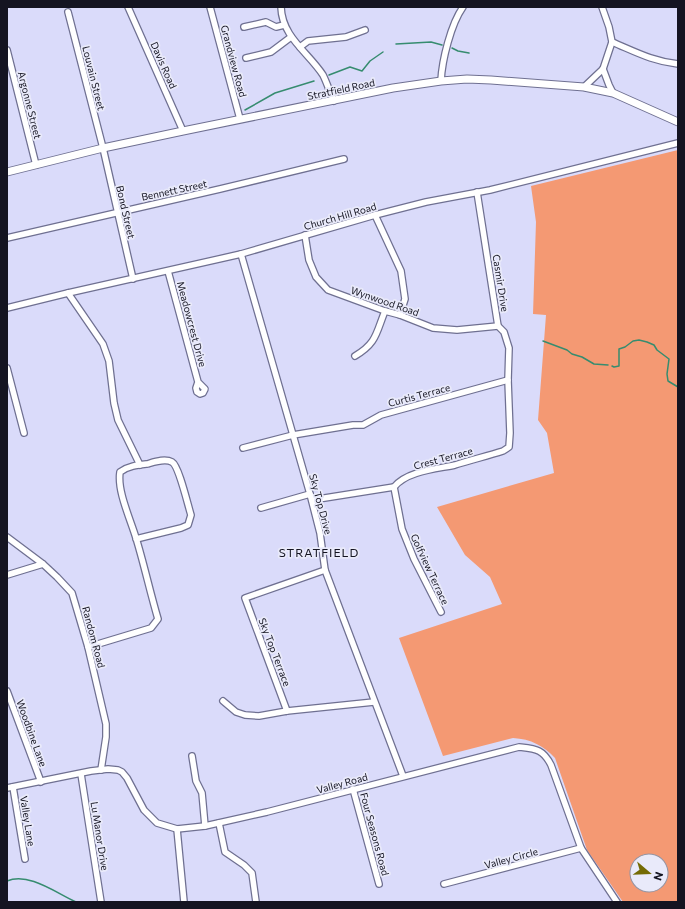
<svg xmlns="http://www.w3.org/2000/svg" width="685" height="909" font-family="Commissioner,sans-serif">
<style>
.green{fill:#f49973;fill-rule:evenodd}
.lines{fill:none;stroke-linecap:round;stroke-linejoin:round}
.stream{stroke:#368c6f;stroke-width:1.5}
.minor-casing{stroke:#6f7091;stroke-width:8}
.secondary-casing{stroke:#6f7091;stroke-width:9}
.minor{stroke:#fff;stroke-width:5.5}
.secondary{stroke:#fff;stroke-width:7}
.labels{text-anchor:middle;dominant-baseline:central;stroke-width:3.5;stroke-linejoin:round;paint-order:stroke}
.street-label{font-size:10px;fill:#141421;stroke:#e9eafa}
.quarter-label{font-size:12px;letter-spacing:1px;fill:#141421;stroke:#e9eafa}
</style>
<rect width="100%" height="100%" fill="#dadbfa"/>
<path class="green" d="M 678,150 L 678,902 L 623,902 L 587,850 L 555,758 C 544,746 531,739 513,738 L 443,756 L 399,638 L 502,604 L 490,577 L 465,555 L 437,507 L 554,473 L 547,433 L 538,420 L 546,315 L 533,314 L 536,222 L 531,186 ZM 637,861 L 661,861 L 661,885 L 637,885 Z"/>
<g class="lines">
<g class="stream">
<path d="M 396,44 L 431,42 L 442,45"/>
<path d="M 452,48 L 458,51 L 469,53"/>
<path d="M 329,75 L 350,67 L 362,71 L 370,61 L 383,52"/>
<path d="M 245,110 L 275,93 L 314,81"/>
<path d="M 543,341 L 567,350 L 572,354 L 582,357 L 594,364 L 608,365"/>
<path d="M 612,366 L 614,367 L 619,366 L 619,349 L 625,347 L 633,341 L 639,340 L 647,342 L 654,345 L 657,350 L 669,359 L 667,374 L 668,381 L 678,387"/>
<path d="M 7,881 C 29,872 56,893 76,902"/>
</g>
<defs>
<g id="minor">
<path d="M 128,7 L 183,131"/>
<path d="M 210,7 L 240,119"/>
<path d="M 281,7 C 282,37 308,52 323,75 C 327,83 330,93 334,101"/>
<path d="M 68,12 L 103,148 L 133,279"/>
<path d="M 244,27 L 266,22 L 276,27 L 284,25"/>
<path d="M 612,42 C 636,52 652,61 678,64"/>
<path d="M 300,47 L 308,41 L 346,37 L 365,30"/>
<path d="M 7,50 L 36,165"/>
<path d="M 246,58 L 271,52 L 291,37"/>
<path d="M 603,69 L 609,85 L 613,93"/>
<path d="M 441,81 C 442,60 451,24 463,7"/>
<path d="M 584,87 L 603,69 L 612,42 L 609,27 L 602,7"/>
<path d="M 375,215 L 401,271 L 405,299 L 400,315"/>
<path d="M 305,235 L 309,260 L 316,277 L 328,290 L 385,311 L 400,315 L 433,328 L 457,330 L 498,326"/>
<path d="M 7,238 L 220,189 L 344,159"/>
<path d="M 241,254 L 310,494 L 320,533 L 325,570 L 403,776"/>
<path d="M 168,271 L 198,382 L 205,389 L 203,393 L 200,394 L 197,392 L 196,388 L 198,382"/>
<path d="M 68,293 L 103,344 L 109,361 L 114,403 L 118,420 L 140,465"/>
<path d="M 7,308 L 68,293 L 241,254 L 375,215 L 426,202 L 490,190 L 678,143"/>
<path d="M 355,356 C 377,343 376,333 385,311"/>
<path d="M 7,368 L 24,433"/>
<path d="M 243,448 L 293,435 L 353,425 L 363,425 L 381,415 L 508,380"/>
<path d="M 394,487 L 402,529 L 414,559 L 441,612"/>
<path d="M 312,500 L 394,487 C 407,471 436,469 455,465 C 471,460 487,456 503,451 L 509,447 L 510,433 L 508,380 L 509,348 L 504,332 L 498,326 L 477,192"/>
<path d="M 261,508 L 310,494"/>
<path d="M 7,537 L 43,564 L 57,577 L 72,593 L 88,647 L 106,724 L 106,737 L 101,770"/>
<path d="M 7,575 L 43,564"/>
<path d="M 88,647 L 151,628 L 158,619 C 150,592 144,564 136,538 C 130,518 117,491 120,472 C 128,466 138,465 147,464 C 154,462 165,458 172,462 C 179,466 188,506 191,515 L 188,525 L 181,528 L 136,539"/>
<path d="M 7,691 L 41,782"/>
<path d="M 223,701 L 236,712 L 245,715 L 259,716 L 287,711 L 374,702"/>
<path d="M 287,711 L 245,598 L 325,570"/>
<path d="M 192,756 L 196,781 L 202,793 L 205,826"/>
<path d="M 81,774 L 101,902"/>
<path d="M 13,787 L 25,859"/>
<path d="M 7,788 L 91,771 L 108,769 L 118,770 L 122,772 L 127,778 L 144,810 L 157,823 L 177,829 L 205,826 L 267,812 L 519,747 C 536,749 543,749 551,765 L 581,848 L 617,902"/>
<path d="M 353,789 L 379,884"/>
<path d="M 219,823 L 225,852 L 244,865 L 252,873 L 256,902"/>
<path d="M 177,829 L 184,902"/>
<path d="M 444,884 L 581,848"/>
</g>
<path id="secondary" d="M 7,172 L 103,148 L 183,131 L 393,88 L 441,81 L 467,79 L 491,80 L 584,87 L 613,93 L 678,122"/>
</defs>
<use href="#minor" class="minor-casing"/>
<use href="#secondary" class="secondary-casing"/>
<use href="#minor" class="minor"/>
<use href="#secondary" class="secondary"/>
</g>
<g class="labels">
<g class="street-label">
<text transform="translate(234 61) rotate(75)">Grandview Road</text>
<text transform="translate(164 65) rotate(66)">Davis Road</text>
<text transform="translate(94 78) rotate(76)">Louvain Street</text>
<text transform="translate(341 89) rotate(-12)">Stratfield Road</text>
<text transform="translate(30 105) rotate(76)">Argonne Street</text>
<text transform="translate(174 190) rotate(-12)">Bennett Street</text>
<text transform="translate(126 212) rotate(77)">Bond Street</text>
<text transform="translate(340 216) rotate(-16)">Church Hill Road</text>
<text transform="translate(501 283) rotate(81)">Casmir Drive</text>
<text transform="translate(385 301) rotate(19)">Wynwood Road</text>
<text transform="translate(192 324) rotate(75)">Meadowcrest Drive</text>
<text transform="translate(419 395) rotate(-15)">Curtis Terrace</text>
<text transform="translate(443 458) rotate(-15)">Crest Terrace</text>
<text transform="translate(321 504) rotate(75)">Sky Top Drive</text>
<text transform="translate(430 569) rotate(65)">Golfview Terrace</text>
<text transform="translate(94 637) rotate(75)">Random Road</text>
<text transform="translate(275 652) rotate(69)">Sky Top Terrace</text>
<text transform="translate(32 733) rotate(70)">Woodbine Lane</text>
<text transform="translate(342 783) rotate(-15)">Valley Road</text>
<text transform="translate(28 821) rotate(81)">Valley Lane</text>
<text transform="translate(375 834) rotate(75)">Four Seasons Road</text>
<text transform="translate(100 836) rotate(81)">Lu Manor Drive</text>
<text transform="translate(511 858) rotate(-15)">Valley Circle</text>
</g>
<g class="quarter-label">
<text x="319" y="552">STRATFIELD</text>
</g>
</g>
<rect width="685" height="909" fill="none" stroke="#141421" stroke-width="16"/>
<g transform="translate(649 873) rotate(109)"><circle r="19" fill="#e9eafa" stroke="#9494a3"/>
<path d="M0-3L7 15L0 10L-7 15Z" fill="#746b05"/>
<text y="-6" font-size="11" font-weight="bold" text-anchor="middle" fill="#141421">N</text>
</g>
</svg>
